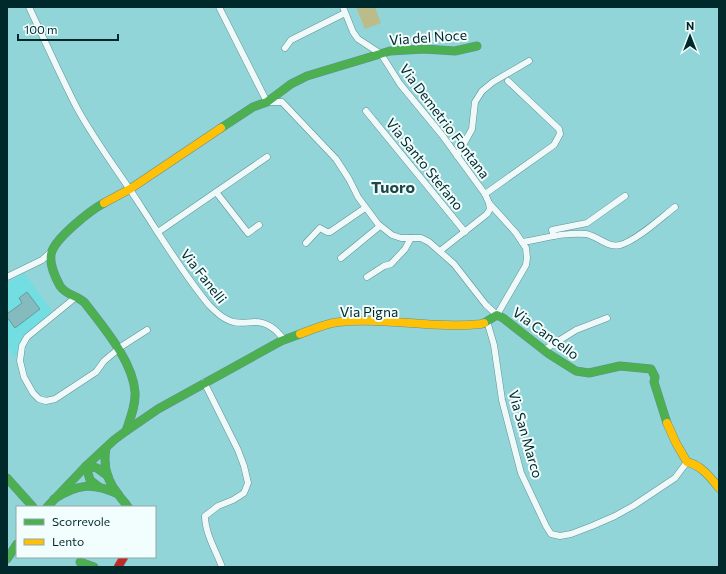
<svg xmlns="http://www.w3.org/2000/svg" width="726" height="574" font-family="Commissioner,sans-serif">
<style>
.built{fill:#72dee2}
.green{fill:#bbbc89}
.building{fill:#85bbbe;stroke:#699a9c}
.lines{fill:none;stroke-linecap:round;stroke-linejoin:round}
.street-casing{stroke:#659092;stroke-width:7}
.fast-casing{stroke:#659092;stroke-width:9}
.slow-casing{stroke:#659092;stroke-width:9}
.jam-casing{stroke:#659092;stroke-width:9}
.street{stroke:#eff9f9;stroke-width:6}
.fast{stroke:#4caf50;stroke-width:8}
.slow{stroke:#ffc107;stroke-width:8}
.jam{stroke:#c62828;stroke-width:8}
.labels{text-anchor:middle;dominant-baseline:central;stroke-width:4;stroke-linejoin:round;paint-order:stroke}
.street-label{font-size:14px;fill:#00292b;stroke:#f2fdfd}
.quarter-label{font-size:16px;font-weight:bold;fill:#1f4648;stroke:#f2fdfd}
</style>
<rect width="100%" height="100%" fill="#92d5d8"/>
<path class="built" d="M 24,273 L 52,311 L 51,314 L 20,344 L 15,359 L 7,346 L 7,283 Z"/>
<path class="green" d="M 356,7 L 375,7 L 381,23 L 365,29 Z"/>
<path class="building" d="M 27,292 L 40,309 L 15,328 L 7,317 L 7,314 L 22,303 L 19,298 Z"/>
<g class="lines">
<defs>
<g id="street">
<path d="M 29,7 C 45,41 60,75 77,108 C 96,143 121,175 142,208 C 163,240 184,275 209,305 C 216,312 224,320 234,322 C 241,324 248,322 255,322 C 268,322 277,330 284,340"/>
<path d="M 219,7 L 267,102 L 282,102 L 336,159 L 349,179 L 358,197 L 378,224 L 392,235 L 401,238 L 421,238 L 429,242 L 454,264 L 486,305 L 497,315 L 526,265 L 527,258 L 526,248 L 516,233 L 489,203 L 485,194 L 442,135 L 400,84 L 381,54 L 358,39 L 353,32 L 343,7"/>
<path d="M 285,48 L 291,40 L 345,13"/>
<path d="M 366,111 L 465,232"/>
<path d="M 457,156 L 472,129 L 475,102 L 482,91 L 493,82 L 529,61"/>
<path d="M 216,192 L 248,233 L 259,225"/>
<path d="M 485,194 L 554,145 L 560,134 L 559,129 L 508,81"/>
<path d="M 158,232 L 267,157"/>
<path d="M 554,236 L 552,230 L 587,223 L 625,196"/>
<path d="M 522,242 C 543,239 564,232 586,234 C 598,236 607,248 620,245 C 636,241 662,217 675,207"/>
<path d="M 306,243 L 320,228 L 327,232 L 330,232 L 365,208"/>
<path d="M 440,251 L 487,214 L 490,209 L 489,203"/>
<path d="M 341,258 L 380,226"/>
<path d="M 7,277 L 42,260 L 52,251"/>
<path d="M 367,277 L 384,266 L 391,264 L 405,249 L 411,238"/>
<path d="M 76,297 L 27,337 L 22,346 L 20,361 L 24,377 L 33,393 L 39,399 L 46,401 L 55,399 L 96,372 L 104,361 L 122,346 L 147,330"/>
<path d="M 487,321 L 494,345 L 502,400 L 521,473 L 546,526 L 551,534 L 560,536 L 571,534 L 592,526 L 615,516 L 633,506 L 675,478 L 687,462"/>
<path d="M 544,350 L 576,330 L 607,318"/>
<path d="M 204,382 L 238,450 L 244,466 L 248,483 L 244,493 L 233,500 L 218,506 L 205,516 C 205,533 216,551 222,567"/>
</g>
<g id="fast">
<path d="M 221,128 L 253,107 L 267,102 L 291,84 L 307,76 L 390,51 L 424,49 L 455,51 L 477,46"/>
<path d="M 104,203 C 91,210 58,236 52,251 C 48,261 55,277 60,286 C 67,296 77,295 85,303 C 103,327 133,361 135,392 C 136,405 130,419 126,431"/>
<path d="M 484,323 L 497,315 L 503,318 L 549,354 L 576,371 L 589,373 L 620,366 L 651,369 L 655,377 L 654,382 L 667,423"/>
<path d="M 106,448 C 103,465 107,481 118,494 C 121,499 125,502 128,507"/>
<path d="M 7,478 L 33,507"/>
<path d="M 99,487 L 90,480 L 86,466 L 97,468 L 108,476"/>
<path d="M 54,499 C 78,484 92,482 118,494"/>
<path d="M 47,507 L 86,466 L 114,440 L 126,431 L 158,409 L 281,341 L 300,334"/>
<path d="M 7,559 L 17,544"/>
<path d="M 80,562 L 94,567"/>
</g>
<g id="slow">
<path d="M 104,203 L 130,189 L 221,128"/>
<path d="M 300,334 C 312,330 326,323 339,322 C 386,317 434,329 481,324 L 484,323"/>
<path d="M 667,423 L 676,443 L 687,462 C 701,465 710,477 719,488"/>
</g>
<path id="jam" d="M 118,567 L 124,557"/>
</defs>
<use href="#street" class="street-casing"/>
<use href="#fast" class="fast-casing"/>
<use href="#slow" class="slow-casing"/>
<use href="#jam" class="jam-casing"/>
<use href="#street" class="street"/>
<use href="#fast" class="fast"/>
<use href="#slow" class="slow"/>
<use href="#jam" class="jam"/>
</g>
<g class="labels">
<g class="street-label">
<text transform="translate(428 37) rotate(-4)">Via del Noce</text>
<text transform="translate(445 121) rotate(53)">Via Demetrio Fontana</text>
<text transform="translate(425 164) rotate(51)">Via Santo Stefano</text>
<text transform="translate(204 276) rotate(52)">Via Fanelli</text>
<text x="369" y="311">Via Pigna</text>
<text transform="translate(546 333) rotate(36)">Via Cancello</text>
<text transform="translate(526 434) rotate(74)">Via San Marco</text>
</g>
<g class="quarter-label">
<text x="393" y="186">Tuoro</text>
</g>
</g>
<rect width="726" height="574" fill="none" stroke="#00292b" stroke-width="16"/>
<rect x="16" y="506" width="140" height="52" fill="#f2fdfd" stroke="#91a8a9"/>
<rect x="24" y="519" width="20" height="6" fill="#4caf50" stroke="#91a8a9"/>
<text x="52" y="526" font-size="12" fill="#00292b">Scorrevole</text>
<rect x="24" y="539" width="20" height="6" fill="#ffc107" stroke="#91a8a9"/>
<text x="52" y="546" font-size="12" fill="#00292b">Lento</text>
<g transform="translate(690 36)" stroke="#f2fdfd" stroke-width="3" paint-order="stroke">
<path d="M0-3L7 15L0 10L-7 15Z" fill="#00292b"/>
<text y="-6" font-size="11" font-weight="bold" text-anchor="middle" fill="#00292b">N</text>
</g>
<path d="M18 34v6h100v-6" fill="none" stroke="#00292b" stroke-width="2"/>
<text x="24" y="34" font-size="12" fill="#00292b" stroke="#f2fdfd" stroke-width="3" paint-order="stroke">100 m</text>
</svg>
